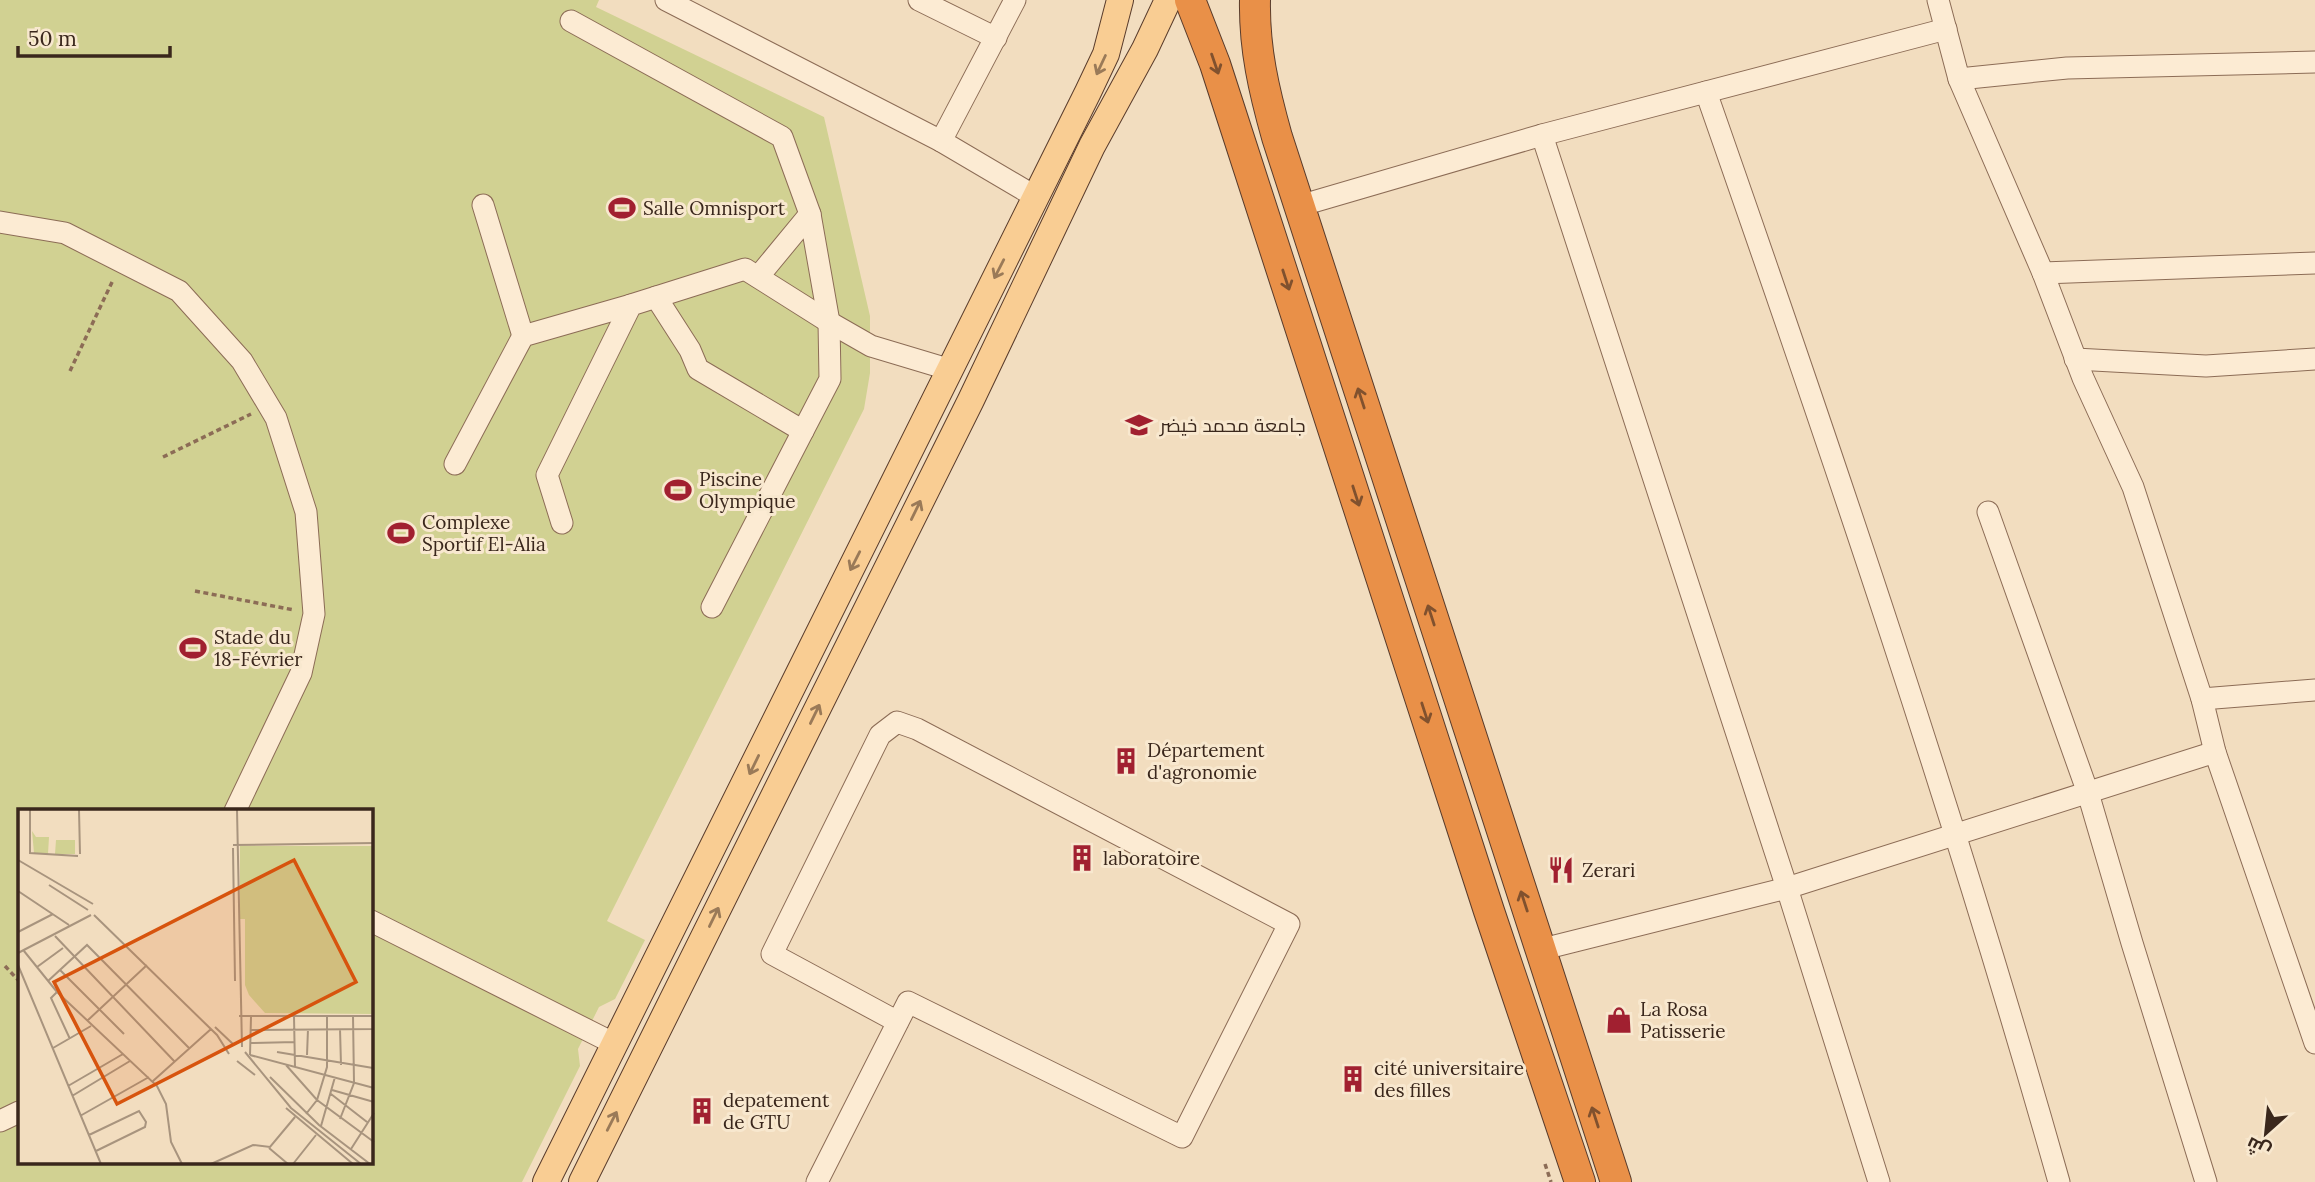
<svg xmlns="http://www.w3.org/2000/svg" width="2315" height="1182" font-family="Lora,Cairo,serif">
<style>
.garden{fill:#d1d192;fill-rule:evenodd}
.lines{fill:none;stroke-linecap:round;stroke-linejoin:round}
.minor-casing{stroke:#8c6c56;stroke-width:23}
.major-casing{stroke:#593b2b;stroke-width:28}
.highway-casing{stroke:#593b2b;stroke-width:32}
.path{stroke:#8c6c56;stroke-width:3.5;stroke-dasharray:5 3.5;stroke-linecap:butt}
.minor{stroke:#fcebd3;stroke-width:21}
.major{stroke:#f9cd93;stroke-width:26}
.highway{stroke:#e99048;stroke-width:30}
.oneway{stroke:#80512e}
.oneway2{stroke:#9a7a58}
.labels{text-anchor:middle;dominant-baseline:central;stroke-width:6;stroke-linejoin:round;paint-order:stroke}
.poi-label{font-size:19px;fill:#3a271c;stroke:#f8e8cf;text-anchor:start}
.inset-road{fill:none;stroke:#a8947e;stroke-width:2}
.view{fill:#d7540e;fill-opacity:0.15;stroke:#d7540e;stroke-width:3.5}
.inset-edge{fill:none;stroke:#3a271c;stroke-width:3.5}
</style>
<rect width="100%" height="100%" fill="#f2ddbf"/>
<path class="garden" d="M 0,0 L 599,0 L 596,7 L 824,117 L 870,316 L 870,373 L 864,409 L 607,921 L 645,940 L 615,999 L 599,1007 L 578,1049 L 580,1066 L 522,1182 L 0,1182 ZM 19,811 L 371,811 L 371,1163 L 19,1163 Z"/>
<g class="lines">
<defs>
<g id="minor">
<path d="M 666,0 L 941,141 L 1036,197"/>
<path d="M 919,0 L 996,38"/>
<path d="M 1938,0 L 1959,79 L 2043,273 L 2083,378 L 2133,487 L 2202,699 L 2215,752 L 2315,1043"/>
<path d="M 571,21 L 782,137 L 810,214"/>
<path d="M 1959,79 L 2067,68 L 2315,62"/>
<path d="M 1706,92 C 1832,452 1955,814 2059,1182"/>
<path d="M 1542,135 L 1787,888 L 1879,1182"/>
<path d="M 941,141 L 1015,0"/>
<path d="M 483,205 L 523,336"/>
<path d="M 1299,206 L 1542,135 L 1946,29"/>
<path d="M 0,222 L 65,233 L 179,291 L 242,361 L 276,418 L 306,512 L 314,614 L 301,673 L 235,811"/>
<path d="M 2043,273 L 2315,263"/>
<path d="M 656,297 L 690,350 L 698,369 L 803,431 L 830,379 L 829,322 L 810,214 L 758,277"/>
<path d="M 2075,359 L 2206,366 L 2315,359"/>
<path d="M 455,464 L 523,336 L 631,305"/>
<path d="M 1988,512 L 2088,793 L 2132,943 L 2206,1182"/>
<path d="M 562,523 L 547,475 L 631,305 L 745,269 L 829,322 L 871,346 L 951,370"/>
<path d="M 712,607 L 803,431"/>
<path d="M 2202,699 L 2315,690"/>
<path d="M 371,921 L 615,1044"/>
<path d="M 1539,950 L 1787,888 L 2215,752"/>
<path d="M 0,1121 L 19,1112"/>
<path d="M 817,1182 L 908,1002 L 1182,1137 L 1289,924 L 917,729 L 897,722 L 880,735 L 772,954 L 898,1022"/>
</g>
<g id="major">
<path d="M 546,1182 L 1088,92 L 1106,54 L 1120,0"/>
<path d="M 582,1182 L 971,400 L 1092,146 L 1145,49 L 1168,0"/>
</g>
<g id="highway">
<path d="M 1190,0 L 1215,64 L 1489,911 L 1580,1182"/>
<path d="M 1255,0 C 1254,48 1264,91 1277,137 L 1616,1182"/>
</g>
</defs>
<use href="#minor" class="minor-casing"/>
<use href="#major" class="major-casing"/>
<use href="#highway" class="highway-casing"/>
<g class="path">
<path d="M 70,371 L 113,280"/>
<path d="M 163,457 L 251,414"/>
<path d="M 195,591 L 294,610"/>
<path d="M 5,966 L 19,981"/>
<path d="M 1545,1164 L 1551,1182"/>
</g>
<use href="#minor" class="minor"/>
<use href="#major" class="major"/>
<use href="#highway" class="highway"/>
</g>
<defs><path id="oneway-shaft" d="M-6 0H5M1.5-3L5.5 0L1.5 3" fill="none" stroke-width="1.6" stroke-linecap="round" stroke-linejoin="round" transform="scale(1.75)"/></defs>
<g class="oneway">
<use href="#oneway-shaft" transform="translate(1215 64) rotate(71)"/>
<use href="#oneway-shaft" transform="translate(1286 280) rotate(72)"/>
<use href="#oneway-shaft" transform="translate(1361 398) rotate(-108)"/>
<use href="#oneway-shaft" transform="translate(1356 496) rotate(72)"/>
<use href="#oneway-shaft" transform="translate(1431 615) rotate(-108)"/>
<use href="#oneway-shaft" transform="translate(1425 713) rotate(72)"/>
<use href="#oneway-shaft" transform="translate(1524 901) rotate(-108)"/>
<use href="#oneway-shaft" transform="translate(1595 1117) rotate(-108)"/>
</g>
<g class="oneway2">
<use href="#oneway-shaft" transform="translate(1101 65) rotate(115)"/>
<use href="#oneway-shaft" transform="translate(999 269) rotate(117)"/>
<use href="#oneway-shaft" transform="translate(916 510) rotate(-64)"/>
<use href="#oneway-shaft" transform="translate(855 561) rotate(117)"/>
<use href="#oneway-shaft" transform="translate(815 714) rotate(-64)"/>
<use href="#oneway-shaft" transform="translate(754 765) rotate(116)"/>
<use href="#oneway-shaft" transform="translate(714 917) rotate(-64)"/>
<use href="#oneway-shaft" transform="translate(612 1121) rotate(-63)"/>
</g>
<defs>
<symbol id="stadium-bare" viewBox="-9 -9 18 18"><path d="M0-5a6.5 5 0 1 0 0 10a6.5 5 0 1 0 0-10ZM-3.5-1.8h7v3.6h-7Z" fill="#a12030" stroke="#f8e8cf" stroke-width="2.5" paint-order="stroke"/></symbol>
<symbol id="university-bare" viewBox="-9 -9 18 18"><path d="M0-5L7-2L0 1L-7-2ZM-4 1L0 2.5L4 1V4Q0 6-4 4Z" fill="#a12030" stroke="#f8e8cf" stroke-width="2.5" paint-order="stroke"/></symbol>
<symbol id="building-bare" viewBox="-9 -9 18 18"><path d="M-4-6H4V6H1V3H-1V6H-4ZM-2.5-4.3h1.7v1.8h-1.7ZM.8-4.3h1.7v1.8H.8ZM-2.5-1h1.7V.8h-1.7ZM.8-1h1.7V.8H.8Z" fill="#a12030" stroke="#f8e8cf" stroke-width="2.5" paint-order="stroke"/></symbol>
<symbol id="restaurant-bare" viewBox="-9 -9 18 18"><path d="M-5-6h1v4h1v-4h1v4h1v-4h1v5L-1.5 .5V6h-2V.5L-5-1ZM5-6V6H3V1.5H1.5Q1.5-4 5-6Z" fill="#a12030" stroke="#f8e8cf" stroke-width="2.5" paint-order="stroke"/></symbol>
<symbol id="shop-bare" viewBox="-9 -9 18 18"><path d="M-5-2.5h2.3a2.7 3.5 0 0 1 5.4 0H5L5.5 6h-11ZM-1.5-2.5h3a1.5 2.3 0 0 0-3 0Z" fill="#a12030" stroke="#f8e8cf" stroke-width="2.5" paint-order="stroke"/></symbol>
</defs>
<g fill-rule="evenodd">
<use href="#stadium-bare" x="603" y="189" width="38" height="38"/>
<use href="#university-bare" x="1120" y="406" width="38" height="38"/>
<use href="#stadium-bare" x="659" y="471" width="38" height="38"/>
<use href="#stadium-bare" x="382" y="514" width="38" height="38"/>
<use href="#stadium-bare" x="174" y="629" width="38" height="38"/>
<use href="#building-bare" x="1107" y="742" width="38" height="38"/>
<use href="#building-bare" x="1063" y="839" width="38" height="38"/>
<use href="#restaurant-bare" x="1542" y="851" width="38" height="38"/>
<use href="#shop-bare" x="1600" y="1001" width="38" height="38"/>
<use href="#building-bare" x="1334" y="1060" width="38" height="38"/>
<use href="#building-bare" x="683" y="1092" width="38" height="38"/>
</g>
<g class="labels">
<g class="poi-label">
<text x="643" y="208">Salle Omnisport</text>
<text x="1160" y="425">جامعة محمد خيضر</text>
<text x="699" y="479">Piscine<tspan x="699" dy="22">Olympique</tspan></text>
<text x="422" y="522">Complexe<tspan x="422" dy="22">Sportif El-Alia</tspan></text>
<text x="214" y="637">Stade du<tspan x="214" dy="22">18-Février</tspan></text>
<text x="1147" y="750">Département<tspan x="1147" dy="22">d'agronomie</tspan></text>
<text x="1103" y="858">laboratoire</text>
<text x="1582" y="870">Zerari</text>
<text x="1640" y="1009">La Rosa<tspan x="1640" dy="22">Patisserie</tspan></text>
<text x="1374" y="1068">cité universitaire<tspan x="1374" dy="22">des filles</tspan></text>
<text x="723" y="1100">depatement<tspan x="723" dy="22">de GTU</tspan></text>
</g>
</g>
<g transform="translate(18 809)">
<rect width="355" height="355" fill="#f2ddbf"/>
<path d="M 14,22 L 18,28 L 31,28 L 30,45 L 16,44 ZM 38,31 L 57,31 L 57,45 L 37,45 Z" fill="#d1d192"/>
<path d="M 222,37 L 355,37 L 355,205 L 247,204 L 231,186 L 227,176 L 227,110 L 222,110 Z" fill="#d1d192"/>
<path class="inset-road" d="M 12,1 L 12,44 L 60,47M 61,1 L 62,45M 219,1 L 224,238M 215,36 L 356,34M 215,39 L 217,172M 0,51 L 75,95M 31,76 L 70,101M 0,82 L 51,116M 76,106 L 199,226 L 211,245M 0,123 L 35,105M 37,127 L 157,253M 6,142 L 39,183 L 139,277 L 148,295 L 153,333 L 164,355M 0,144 L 73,106M 0,156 L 83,355M 19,158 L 45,139M 42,161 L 106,225M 30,172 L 69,136 L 172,240M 39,183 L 33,189 L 52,230M 221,207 L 356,207M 276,208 L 277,258M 69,212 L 129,156M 197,218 L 216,236M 322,220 L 323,256M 233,221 L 356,220M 233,234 L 277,233M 35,239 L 73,217M 227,243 L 273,299 L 343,355M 259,243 L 355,259M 232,246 L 356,279M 232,246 L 233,208M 289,246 L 290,220M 219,252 L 237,266M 268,256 L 299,291 L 356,333M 252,268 L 301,316 L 352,355M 135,272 L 193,220M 50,277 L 105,245M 355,279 L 355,207M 314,281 L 356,293M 313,285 L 349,313M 54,287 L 112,252M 268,299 L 335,355M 288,305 L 299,291 L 309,258 L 309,208M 62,307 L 131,268M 322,310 L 336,274 L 335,207M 303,317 L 317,268M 71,326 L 121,302 L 128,313 L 127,318 L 78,342M 251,339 L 270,355M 333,340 L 356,304M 193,355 L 235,336 L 252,338 L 277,308M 275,355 L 298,326"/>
<path class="view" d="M 276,51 L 338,173 L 99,295 L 36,173 Z"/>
<rect width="355" height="355" class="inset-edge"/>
</g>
<g transform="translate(2266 1133) rotate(207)" stroke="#f8e8cf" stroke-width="5" paint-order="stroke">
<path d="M0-5L12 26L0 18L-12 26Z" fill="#3a271c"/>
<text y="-10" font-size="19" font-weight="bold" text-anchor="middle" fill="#3a271c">ش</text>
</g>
<path d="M18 46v10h152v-10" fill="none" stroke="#3a271c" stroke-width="3.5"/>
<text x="28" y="46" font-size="21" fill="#3a271c" stroke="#f8e8cf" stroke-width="5" paint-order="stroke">50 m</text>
</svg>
